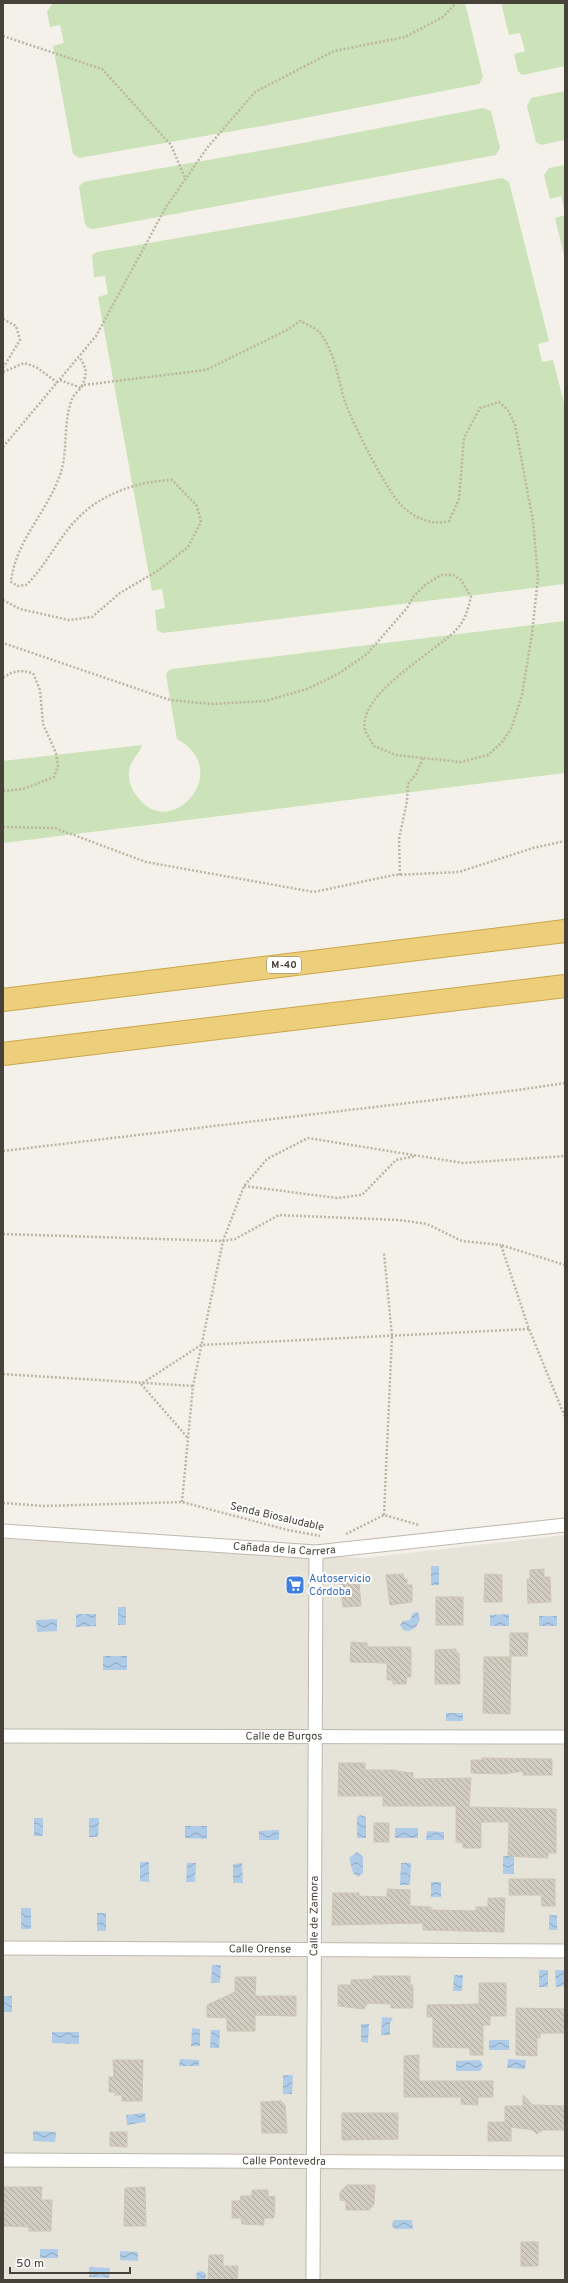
<svg xmlns="http://www.w3.org/2000/svg" width="568" height="2283" font-family="Overpass,sans-serif">
<style>
.residential{fill:#e6e3d9}
.grass{fill:#cce2b8}
.water{fill:url(#water-waves)}
.building{fill:url(#building-back-hatch);stroke:#cdc6b5}
.lines{fill:none;stroke-linecap:round;stroke-linejoin:round}
.minor-casing{stroke:#bdb9ae;stroke-width:15}
.motorway-casing{stroke:#cba64c;stroke-width:24}
.path{stroke:#bdb5a1;stroke-width:2.5;stroke-dasharray:2 2;stroke-linecap:butt}
.minor{stroke:#fff;stroke-width:13}
.motorway{stroke:#edcf7b;stroke-width:22}
.labels{text-anchor:middle;dominant-baseline:central;stroke-width:4;stroke-linejoin:round;paint-order:stroke}
.shield{fill:#fff;stroke:#7e7b74;stroke-width:1}
.shield-label{font-size:10px;font-weight:bold;fill:#464239}
.street-label{font-size:11px;fill:#464239;stroke:#fff}
.shop-label{font-size:11px;fill:#366cbe;stroke:#fff;text-anchor:start}
</style>
<defs>
<pattern id="water-waves" width="16" height="10" patternUnits="userSpaceOnUse"><rect width="16" height="10" fill="#aecce8"/><path d="M0 5q4-4 8 0t8 0" fill="none" stroke="#8fa7bd"/></pattern>
<pattern id="building-back-hatch" width="6" height="6" patternUnits="userSpaceOnUse"><rect width="6" height="6" fill="#d3cdc1"/><path d="M-1 5l2 2M0 0l6 6M5-1l2 2" fill="none" stroke="#ada89e"/></pattern>
</defs>
<rect width="100%" height="100%" fill="#f3f1ea"/>
<path class="residential" d="M 565,1535 L 565,2280 L 3,2280 L 3,1539 L 364,1558 Z"/>
<g class="grass">
<path d="M 59,3 L 465,3 L 483,77 L 479,84 L 279,123 L 79,158 L 73,154 L 53,46 L 64,43 L 60,25 L 50,27 L 47,12 L 52,4 Z"/>
<path d="M 501,3 L 565,3 L 565,66 L 522,75 L 518,71 L 514,54 L 525,51 L 520,33 L 509,35 Z"/>
<path d="M 565,91 L 565,140 L 541,145 L 536,142 L 527,106 L 531,98 Z"/>
<path d="M 483,108 L 491,111 L 500,148 L 496,155 L 93,229 L 88,228 L 85,224 L 79,187 L 83,182 L 287,146 Z"/>
<path d="M 565,165 L 565,213 L 561,196 L 550,199 L 544,175 L 549,168 Z"/>
<path d="M 502,178 L 509,182 L 549,341 L 538,344 L 542,362 L 553,360 L 565,407 L 565,584 L 163,633 L 157,630 L 155,610 L 165,608 L 162,589 L 152,591 L 98,297 L 108,294 L 105,276 L 94,277 L 92,255 L 97,252 L 299,217 Z"/>
<path d="M 565,215 L 565,259 L 555,218 Z"/>
<path d="M 565,621 L 565,773 L 3,843 L 3,761 L 142,745 C 139,755 130,760 129,772 C 128,783 133,792 140,800 C 173,839 234,770 177,739 L 166,675 L 168,671 L 172,669 Z"/>
</g>
<g class="water">
<rect x="431" y="1566" width="8" height="19"/>
<rect x="118" y="1607" width="8" height="18"/>
<path d="M 418,1612 L 420,1619 L 416,1627 L 409,1631 L 403,1630 L 400,1625 L 403,1621 L 410,1620 L 413,1613 Z"/>
<path d="M 76,1614 L 96,1614 L 96,1626 L 76,1627 Z"/>
<path d="M 509,1614 L 509,1626 L 490,1626 L 490,1615 Z"/>
<rect x="539" y="1616" width="18" height="10"/>
<path d="M 57,1619 L 57,1631 L 37,1632 L 36,1620 Z"/>
<rect x="103" y="1656" width="24" height="14"/>
<rect x="446" y="1713" width="17" height="8"/>
<path d="M 360,1815 L 366,1817 L 366,1838 L 357,1838 L 357,1817 Z"/>
<rect x="34" y="1818" width="9" height="18"/>
<path d="M 89,1818 L 99,1818 L 98,1837 L 89,1837 Z"/>
<path d="M 185,1826 L 207,1826 L 207,1839 L 185,1838 Z"/>
<rect x="395" y="1828" width="23" height="10"/>
<path d="M 279,1830 L 279,1840 L 259,1840 L 259,1831 Z"/>
<path d="M 427,1831 L 444,1832 L 444,1840 L 426,1840 Z"/>
<path d="M 357,1852 L 363,1857 L 363,1873 L 358,1877 L 353,1873 L 349,1858 Z"/>
<rect x="503" y="1856" width="11" height="18"/>
<path d="M 140,1862 L 149,1862 L 149,1882 L 140,1881 Z"/>
<path d="M 187,1863 L 196,1863 L 195,1882 L 186,1882 Z"/>
<path d="M 242,1863 L 243,1883 L 233,1883 L 233,1864 Z"/>
<path d="M 401,1863 L 411,1863 L 410,1885 L 400,1885 Z"/>
<rect x="431" y="1882" width="10" height="15"/>
<rect x="21" y="1908" width="10" height="21"/>
<rect x="97" y="1913" width="9" height="18"/>
<rect x="549" y="1915" width="8" height="15"/>
<path d="M 212,1965 L 221,1965 L 220,1983 L 211,1983 Z"/>
<rect x="539" y="1970" width="9" height="17"/>
<path d="M 555,1970 L 564,1970 L 564,1986 L 556,1987 Z"/>
<path d="M 454,1975 L 463,1975 L 462,1991 L 453,1991 Z"/>
<path d="M 4,1996 L 12,1996 L 12,2012 L 3,2012 Z"/>
<path d="M 382,2017 L 393,2018 L 390,2023 L 390,2035 L 381,2035 Z"/>
<path d="M 361,2024 L 369,2024 L 368,2043 L 361,2042 Z"/>
<path d="M 192,2028 L 200,2029 L 200,2046 L 191,2046 Z"/>
<path d="M 211,2030 L 220,2030 L 219,2048 L 210,2048 Z"/>
<path d="M 52,2032 L 79,2032 L 79,2044 L 52,2043 Z"/>
<rect x="489" y="2040" width="20" height="10"/>
<path d="M 180,2059 L 199,2060 L 199,2066 L 179,2066 Z"/>
<path d="M 508,2059 L 526,2060 L 525,2069 L 507,2068 Z"/>
<path d="M 480,2060 L 483,2066 L 480,2071 L 456,2071 L 456,2061 Z"/>
<path d="M 283,2075 L 293,2075 L 292,2094 L 283,2094 Z"/>
<path d="M 145,2113 L 146,2122 L 127,2125 L 126,2115 Z"/>
<path d="M 33,2131 L 56,2132 L 55,2142 L 33,2141 Z"/>
<path d="M 394,2220 L 412,2220 L 413,2229 L 394,2229 L 392,2224 Z"/>
<rect x="40" y="2249" width="18" height="9"/>
<path d="M 120,2251 L 138,2252 L 138,2261 L 120,2260 Z"/>
<path d="M 89,2267 L 110,2268 L 109,2278 L 89,2277 Z"/>
<circle cx="201" cy="2276" r="5"/>
</g>
<g class="building">
<path d="M 544,1569 L 544,1577 L 550,1577 L 551,1602 L 528,1603 L 527,1579 L 530,1579 L 530,1570 Z"/>
<path d="M 403,1574 L 404,1579 L 407,1579 L 407,1585 L 412,1585 L 412,1602 L 390,1605 L 386,1575 Z"/>
<path d="M 485,1574 L 502,1575 L 502,1602 L 484,1602 Z"/>
<path d="M 356,1577 L 356,1582 L 359,1582 L 361,1606 L 343,1607 L 339,1578 Z"/>
<rect x="436" y="1597" width="27" height="28"/>
<path d="M 510,1633 L 528,1633 L 527,1656 L 510,1656 Z"/>
<path d="M 351,1642 L 367,1643 L 367,1647 L 411,1647 L 411,1677 L 407,1677 L 406,1684 L 393,1684 L 393,1680 L 387,1680 L 387,1663 L 350,1662 Z"/>
<path d="M 456,1649 L 456,1653 L 459,1653 L 460,1684 L 435,1684 L 435,1650 Z"/>
<path d="M 484,1657 L 511,1657 L 510,1714 L 483,1713 Z"/>
<path d="M 482,1758 L 552,1759 L 552,1775 L 523,1775 L 523,1771 L 505,1774 L 471,1773 L 471,1760 L 482,1760 Z"/>
<path d="M 339,1763 L 365,1763 L 365,1770 L 395,1770 L 395,1771 L 413,1773 L 413,1779 L 471,1778 L 469,1807 L 556,1809 L 556,1853 L 548,1853 L 548,1858 L 508,1856 L 509,1822 L 481,1822 L 481,1848 L 463,1848 L 463,1843 L 456,1842 L 456,1806 L 383,1806 L 383,1796 L 338,1796 Z"/>
<rect x="374" y="1823" width="15" height="19"/>
<path d="M 509,1879 L 555,1879 L 555,1906 L 542,1906 L 541,1895 L 509,1895 Z"/>
<path d="M 387,1889 L 410,1890 L 410,1906 L 431,1907 L 431,1910 L 476,1911 L 476,1907 L 488,1907 L 488,1898 L 505,1898 L 504,1932 L 423,1930 L 423,1923 L 332,1925 L 333,1893 L 359,1893 L 359,1896 L 387,1897 Z"/>
<path d="M 373,1976 L 410,1976 L 410,1985 L 413,1985 L 413,2008 L 391,2008 L 391,2004 L 368,2003 L 364,2009 L 338,2006 L 338,1985 L 351,1985 L 351,1980 L 373,1979 Z"/>
<path d="M 235,1977 L 256,1977 L 255,1996 L 296,1996 L 296,2016 L 255,2015 L 255,2031 L 227,2031 L 227,2018 L 207,2017 L 207,2005 L 235,1992 Z"/>
<path d="M 479,1983 L 506,1983 L 506,2016 L 490,2016 L 490,2025 L 483,2025 L 483,2055 L 470,2055 L 470,2048 L 433,2047 L 433,2017 L 427,2017 L 427,2005 L 479,2004 Z"/>
<path d="M 516,2008 L 564,2009 L 565,2033 L 540,2033 L 540,2038 L 537,2038 L 537,2056 L 516,2055 Z"/>
<path d="M 419,2055 L 419,2081 L 493,2081 L 493,2097 L 478,2097 L 478,2105 L 461,2104 L 461,2097 L 404,2097 L 404,2056 Z"/>
<path d="M 113,2060 L 143,2060 L 142,2101 L 122,2101 L 122,2095 L 115,2095 L 115,2092 L 109,2092 L 109,2077 L 114,2077 Z"/>
<path d="M 523,2095 L 533,2105 L 565,2106 L 565,2130 L 542,2130 L 537,2134 L 533,2130 L 511,2127 L 511,2141 L 488,2141 L 488,2122 L 505,2122 L 505,2106 L 523,2106 Z"/>
<path d="M 281,2101 L 285,2105 L 287,2133 L 262,2133 L 261,2102 Z"/>
<path d="M 342,2113 L 398,2113 L 398,2139 L 342,2140 Z"/>
<path d="M 110,2132 L 127,2132 L 127,2147 L 110,2146 Z"/>
<path d="M 347,2185 L 375,2185 L 374,2204 L 369,2210 L 346,2210 L 346,2201 L 340,2200 L 340,2192 Z"/>
<path d="M 3,2187 L 42,2187 L 41,2200 L 52,2200 L 51,2231 L 29,2231 L 29,2227 L 3,2226 Z"/>
<path d="M 145,2187 L 146,2226 L 124,2226 L 125,2188 Z"/>
<path d="M 252,2190 L 268,2190 L 268,2197 L 275,2196 L 274,2218 L 264,2218 L 264,2225 L 242,2224 L 241,2218 L 232,2218 L 232,2201 L 240,2201 L 241,2196 L 252,2196 Z"/>
<rect x="521" y="2242" width="17" height="24"/>
<path d="M 209,2255 L 223,2255 L 223,2266 L 238,2266 L 237,2280 L 208,2280 Z"/>
</g>
<g class="lines">
<defs>
<g id="minor">
<path id="s1" d="M 3,1531 L 316,1552 L 565,1525"/>
<path id="s2" d="M 3,1736 L 565,1737"/>
<path id="s3" d="M 3,1948 L 565,1951"/>
<path id="s4" d="M 3,2160 L 565,2163"/>
<path id="s5" d="M 313,2280 L 316,1552"/>
</g>
<g id="motorway">
<path d="M 3,1000 L 565,931"/>
<path d="M 3,1054 L 565,986"/>
</g>
</defs>
<use href="#minor" class="minor-casing"/>
<use href="#motorway" class="motorway-casing"/>
<g class="path">
<path d="M 3,36 L 102,69 L 171,145 L 185,178"/>
<path d="M 3,319 L 16,326 L 20,340 L 3,368"/>
<path d="M 3,372 L 24,363 L 36,367 L 58,383"/>
<path d="M 60,380 L 81,388 C 87,375 88,369 79,357"/>
<path d="M 3,447 L 96,336 L 166,207 L 207,148 L 255,92 L 334,51 L 405,37 L 443,17 L 456,3"/>
<path d="M 3,600 L 20,609 L 69,620 L 92,617 L 120,593 L 159,570 L 188,547 L 201,522 L 197,506 L 172,480 C 138,481 100,494 76,520 C 57,540 46,566 26,585 L 18,586 L 11,582 C 15,541 49,510 61,472 C 68,449 63,422 72,399 C 74,394 80,390 83,385 L 206,370 L 287,330 L 300,321 C 306,324 316,328 320,333 C 335,352 338,379 345,402 C 353,424 386,490 402,506 C 414,518 433,526 449,521 L 459,499 L 464,438 L 480,408 L 499,402 L 508,410 L 515,425 L 533,521 L 538,577 L 532,634 L 522,695 L 511,729 L 502,742 L 488,755 L 460,762 L 396,755 L 374,746 C 371,741 367,735 365,730 C 357,694 434,653 456,630 C 465,621 468,609 471,597 L 461,580 L 453,575 L 441,575 L 425,585 L 414,596 L 407,608 L 367,654 L 338,674 L 307,689 L 265,701 L 211,704 L 170,700 L 3,643"/>
<path d="M 3,678 C 14,670 20,670 33,673 L 40,690 L 43,724 L 56,753 L 58,766 L 54,777 L 23,789 L 3,791"/>
<path d="M 3,827 L 55,828 L 146,862 L 314,892 L 394,875 L 459,872 L 533,848 L 565,841"/>
<path d="M 400,875 L 399,839 L 407,801 L 408,784 L 416,774 L 423,758"/>
<path d="M 3,1151 L 518,1090 L 565,1083"/>
<path d="M 244,1186 L 337,1198 L 362,1195 L 396,1160 L 416,1156"/>
<path d="M 3,1234 L 223,1241 L 244,1186 L 267,1159 L 308,1138 L 463,1163 L 565,1156"/>
<path d="M 565,1265 L 501,1245 L 529,1329 L 565,1417"/>
<path d="M 3,1374 L 193,1386"/>
<path d="M 187,1437 L 141,1384 L 201,1345 L 529,1329"/>
<path d="M 182,1502 L 193,1386 L 223,1241 L 235,1239 L 279,1215 L 399,1220 L 427,1224 L 462,1241 L 501,1245"/>
<path d="M 3,1503 L 44,1506 L 182,1502 L 288,1530 L 320,1536"/>
<path d="M 384,1515 L 392,1336 L 384,1253"/>
<path d="M 346,1534 L 384,1515 L 419,1525"/>
</g>
<use href="#minor" class="minor"/>
<use href="#motorway" class="motorway"/>
</g>
<defs>
<symbol id="supermarket-square" viewBox="-11 -11 22 22"><rect x="-9" y="-9" width="18" height="18" rx="4" fill="#3f7fe0" stroke="#fff"/><path d="M-6-5.5h2.5l.6 2H6L4.5 2H-2.5L-4.4-4H-6ZM-1.5 3.2a1.3 1.3 0 1 0 .1 0ZM3 3.2a1.3 1.3 0 1 0 .1 0Z" fill="#fff"/></symbol>
</defs>
<g fill-rule="evenodd">
<use href="#supermarket-square" x="284" y="1574" width="22" height="22"/>
</g>
<g class="labels">
<rect class="shield" x="267" y="957" width="34" height="16" rx="3"/>
<g class="shield-label">
<text x="284" y="965">M-40</text>
</g>
<g class="street-label">
<text transform="translate(277 1517) rotate(13)">Senda Biosaludable</text>
<text stroke="none"><textPath href="#s1" startOffset="282">Cañada de la Carrera</textPath></text>
<text stroke="none"><textPath href="#s2" startOffset="281">Calle de Burgos</textPath></text>
<text stroke="none"><textPath href="#s5" startOffset="364">Calle de Zamora</textPath></text>
<text stroke="none"><textPath href="#s3" startOffset="257">Calle Orense</textPath></text>
<text stroke="none"><textPath href="#s4" startOffset="281">Calle Pontevedra</textPath></text>
</g>
<g class="shop-label">
<text x="309" y="1579">Autoservicio<tspan x="309" dy="13">Córdoba</tspan></text>
</g>
</g>
<rect width="568" height="2283" fill="none" stroke="#464239" stroke-width="8"/>
<path d="M10 2267v6h120v-6" fill="none" stroke="#464239" stroke-width="2"/>
<text x="16" y="2267" font-size="12" fill="#464239" stroke="#ffffff" stroke-width="3" paint-order="stroke">50 m</text>
</svg>
